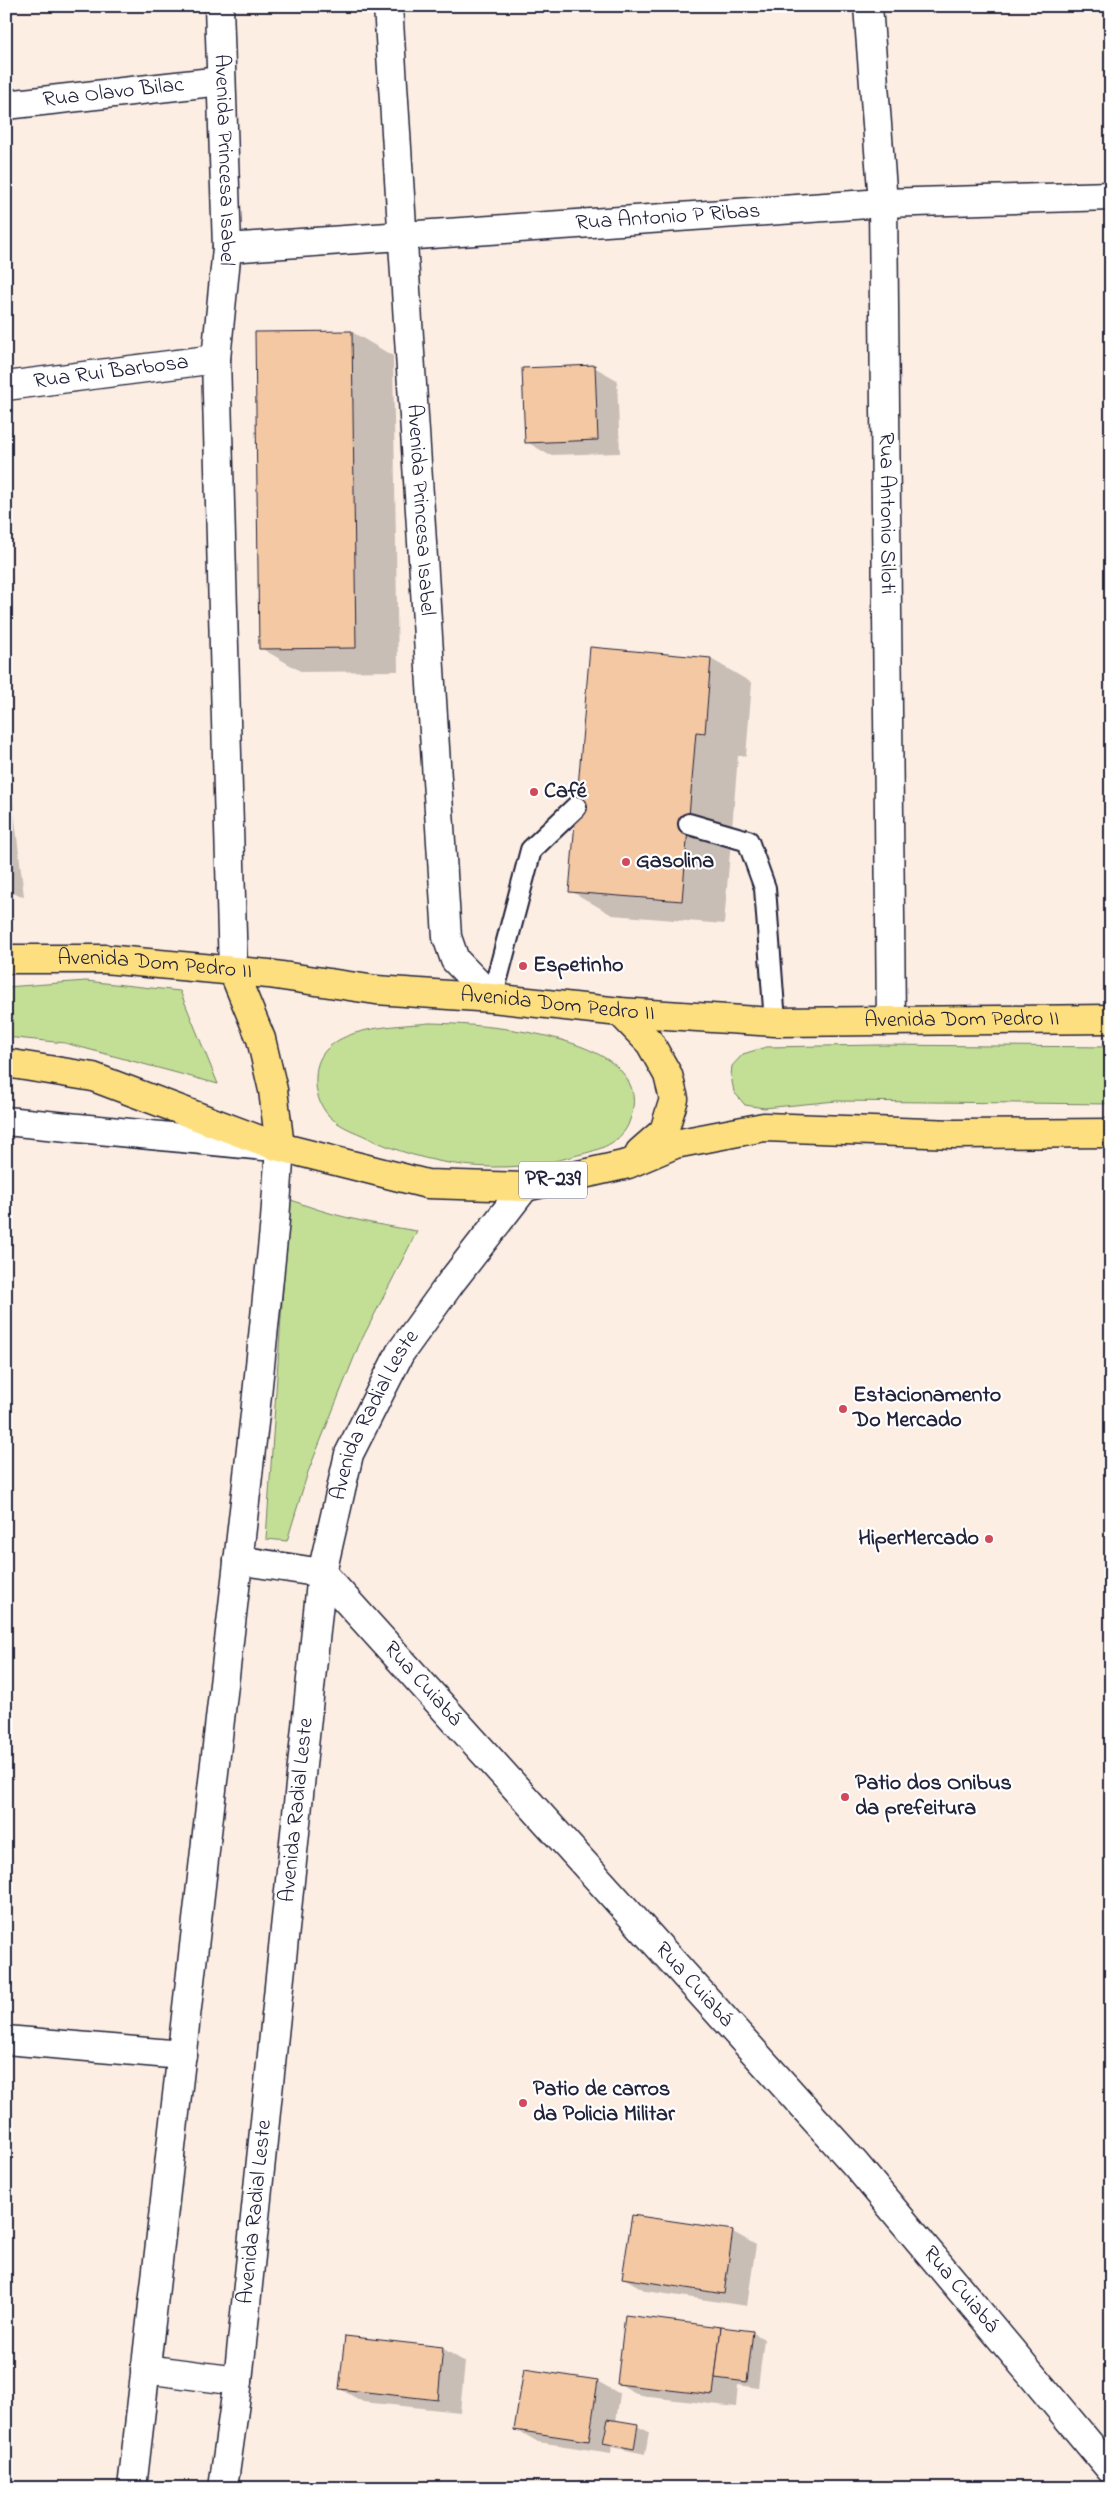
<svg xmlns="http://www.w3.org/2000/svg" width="1117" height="2494" font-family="'Indie Flower',sans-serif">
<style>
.green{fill:#c3de95;stroke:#728068}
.shadow{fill:#0003}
.building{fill:#f4c8a3;stroke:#22223b}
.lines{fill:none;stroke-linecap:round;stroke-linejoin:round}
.lane-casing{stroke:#22223b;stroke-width:24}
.street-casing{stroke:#22223b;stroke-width:31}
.secondary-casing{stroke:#22223b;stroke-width:31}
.primary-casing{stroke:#22223b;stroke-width:31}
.lane{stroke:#fff;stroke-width:20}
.street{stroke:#fff;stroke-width:28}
.secondary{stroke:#fff;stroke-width:28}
.primary{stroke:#fedf80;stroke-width:28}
.poi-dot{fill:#d1495b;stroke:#fff;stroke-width:2}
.labels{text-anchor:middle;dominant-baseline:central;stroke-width:4.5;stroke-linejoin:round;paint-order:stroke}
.shield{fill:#fff;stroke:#646476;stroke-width:1}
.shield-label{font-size:21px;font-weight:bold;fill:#22223b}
.street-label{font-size:22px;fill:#22223b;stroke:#fff}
.poi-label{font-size:22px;font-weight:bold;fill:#22223b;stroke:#fff;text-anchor:start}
</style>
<rect width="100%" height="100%" fill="#fceee3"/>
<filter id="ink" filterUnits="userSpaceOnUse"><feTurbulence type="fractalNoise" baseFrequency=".02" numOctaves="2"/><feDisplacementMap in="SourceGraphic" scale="10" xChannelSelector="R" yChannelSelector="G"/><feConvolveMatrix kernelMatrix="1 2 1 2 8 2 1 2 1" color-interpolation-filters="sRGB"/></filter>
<g filter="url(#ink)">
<g class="green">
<path d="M 86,981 L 180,991 L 218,1084 L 65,1043 L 6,1037 L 6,987 Z"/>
<path d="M 429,1023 C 480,1024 668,1034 628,1125 C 618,1146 594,1151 574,1156 C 505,1177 426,1167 362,1135 C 350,1130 338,1125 329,1116 C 319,1105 315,1091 316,1077 C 317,1025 392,1027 429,1023 Z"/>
<path d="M 879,1045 L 1111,1047 L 1111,1104 L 836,1101 L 764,1108 L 745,1105 L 734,1092 L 731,1076 L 732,1066 L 743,1054 L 766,1047 Z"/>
<path d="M 289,1199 C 330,1216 373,1224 417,1231 L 359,1345 L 308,1472 L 287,1541 L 266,1539 Z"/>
</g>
<g class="shadow">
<path d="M 352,332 L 393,356 L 398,671 L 302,672 L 261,648 Z"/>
<path d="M 594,367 L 617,380 L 620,453 L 549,455 L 527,442 Z"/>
<path d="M 711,659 L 752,683 L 746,756 L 738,756 L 724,924 L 612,915 L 571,891 Z"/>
<path d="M 6,759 L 8,760 L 24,896 L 6,892 Z"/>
<path d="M 633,2216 L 733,2232 L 756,2245 L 747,2306 L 646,2291 L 624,2278 Z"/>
<path d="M 626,2317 L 752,2332 L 764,2339 L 758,2388 L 738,2385 L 736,2407 L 641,2396 L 618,2383 Z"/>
<path d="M 442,2348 L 465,2362 L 460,2412 L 363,2402 L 340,2389 Z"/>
<path d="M 597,2381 L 620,2394 L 616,2422 L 637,2426 L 649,2432 L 645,2454 L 612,2447 L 611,2453 L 538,2442 L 516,2429 Z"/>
</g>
<g class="building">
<path d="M 352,331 L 356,648 L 259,649 L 255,332 Z"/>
<path d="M 595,365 L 598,440 L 525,443 L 522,368 Z"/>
<path d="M 590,647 L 711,658 L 705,733 L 696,732 L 682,901 L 569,892 Z"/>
<path d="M 632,2215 L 733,2230 L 724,2294 L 622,2278 Z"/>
<path d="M 625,2315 L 721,2327 L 713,2395 L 617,2384 Z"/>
<path d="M 721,2327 L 753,2331 L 747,2382 L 715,2378 Z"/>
<path d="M 345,2336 L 443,2347 L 438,2400 L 339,2389 Z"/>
<path d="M 524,2369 L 598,2380 L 589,2441 L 514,2430 Z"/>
<path d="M 608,2419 L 638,2424 L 634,2449 L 603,2443 Z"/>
</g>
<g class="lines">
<defs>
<g id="lane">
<path d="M 689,824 L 748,841 L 765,888 L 775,1022"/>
<path d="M 492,998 L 531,850 L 576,807"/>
</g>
<g id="street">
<path id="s1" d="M 219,6 L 227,248 L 216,359 L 233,971"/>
<path id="s2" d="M 388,6 L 447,937 L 455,960 L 492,998"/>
<path id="s3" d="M 868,6 L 883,203 L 891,1020"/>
<path id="s4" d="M 6,105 L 221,81"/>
<path id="s5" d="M 227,248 L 883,203 L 1111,196"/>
<path id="s6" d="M 6,386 L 216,359"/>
<path d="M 6,1121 L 264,1146"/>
<path id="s7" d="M 238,1560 L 322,1573 L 856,2165 L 1111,2470"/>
<path d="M 6,2040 L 182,2055"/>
</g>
<g id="secondary">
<path d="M 145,2369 L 238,2381"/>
<path d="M 132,2488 L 255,1414 L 275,1220 L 280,1147"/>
<path id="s8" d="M 223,2488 L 238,2381 L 322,1573 L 349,1454 L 400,1353 L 452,1281 L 525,1187"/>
</g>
<g id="primary">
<path id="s9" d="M 6,959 L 104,959 L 269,974 L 376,990 L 492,998 L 620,1012 L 775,1022 L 1111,1019"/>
<path d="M 233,971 L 261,1039 L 273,1090 L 280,1147"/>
<path d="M 620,1012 L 650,1043 L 668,1075 L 674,1099 L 664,1131 L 640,1152"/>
<path d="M 6,1063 L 93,1077 L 276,1146 L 427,1184 L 525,1187 L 628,1164 L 675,1144 L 764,1127 L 954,1134 L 1111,1133"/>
</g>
</defs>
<use href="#lane" class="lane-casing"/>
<use href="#street" class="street-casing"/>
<use href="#secondary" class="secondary-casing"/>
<use href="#primary" class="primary-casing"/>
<use href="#lane" class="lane"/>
<use href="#street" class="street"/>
<use href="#secondary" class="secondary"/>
<use href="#primary" class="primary"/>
</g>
</g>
<g class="poi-dot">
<circle cx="534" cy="792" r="5"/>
<circle cx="626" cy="862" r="5"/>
<circle cx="523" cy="966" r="5"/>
<circle cx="843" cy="1409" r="5"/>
<circle cx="989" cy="1539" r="5"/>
<circle cx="845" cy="1797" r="5"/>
<circle cx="523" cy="2103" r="5"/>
</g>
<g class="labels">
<rect class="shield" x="519" y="1161.5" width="68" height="37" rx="4"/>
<g class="shield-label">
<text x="553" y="1180">PR-239</text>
</g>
<g class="street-label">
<text stroke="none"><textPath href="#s4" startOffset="108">Rua Olavo Bilac</textPath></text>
<text stroke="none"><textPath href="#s1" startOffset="154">Avenida Princesa Isabel</textPath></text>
<text stroke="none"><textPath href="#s5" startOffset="442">Rua Antonio P Ribas</textPath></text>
<text stroke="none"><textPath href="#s6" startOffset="106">Rua Rui Barbosa</textPath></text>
<text stroke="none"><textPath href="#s2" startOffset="505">Avenida Princesa Isabel</textPath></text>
<text stroke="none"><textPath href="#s3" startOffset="508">Rua Antonio Siloti</textPath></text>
<text stroke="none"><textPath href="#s9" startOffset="149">Avenida Dom Pedro II</textPath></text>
<text stroke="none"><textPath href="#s9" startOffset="554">Avenida Dom Pedro II</textPath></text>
<text stroke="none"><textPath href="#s9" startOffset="959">Avenida Dom Pedro II</textPath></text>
<text stroke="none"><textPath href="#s8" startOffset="1088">Avenida Radial Leste</textPath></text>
<text stroke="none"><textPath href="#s7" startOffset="235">Rua Cuiabá</textPath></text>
<text stroke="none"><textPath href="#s8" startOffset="682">Avenida Radial Leste</textPath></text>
<text stroke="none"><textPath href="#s7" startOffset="640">Rua Cuiabá</textPath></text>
<text stroke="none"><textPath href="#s8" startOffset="278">Avenida Radial Leste</textPath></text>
<text stroke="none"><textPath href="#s7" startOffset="1045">Rua Cuiabá</textPath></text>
</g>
<g class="poi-label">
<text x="544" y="792">Café</text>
<text x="636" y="862">Gasolina</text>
<text x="533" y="966">Espetinho</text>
<text x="853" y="1396">Estacionamento<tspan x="853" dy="25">Do Mercado</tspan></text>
<text x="979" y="1539" text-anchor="end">HiperMercado</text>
<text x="855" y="1784">Patio dos Onibus<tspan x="855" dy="25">da prefeitura</tspan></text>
<text x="533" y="2090">Patio de carros<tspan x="533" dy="25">da Policia Militar</tspan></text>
</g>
</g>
<rect width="1117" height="2494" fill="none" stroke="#fff" stroke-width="25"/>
<rect x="12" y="12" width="1092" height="2469" fill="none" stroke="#22223b" stroke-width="2" filter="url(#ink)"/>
</svg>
